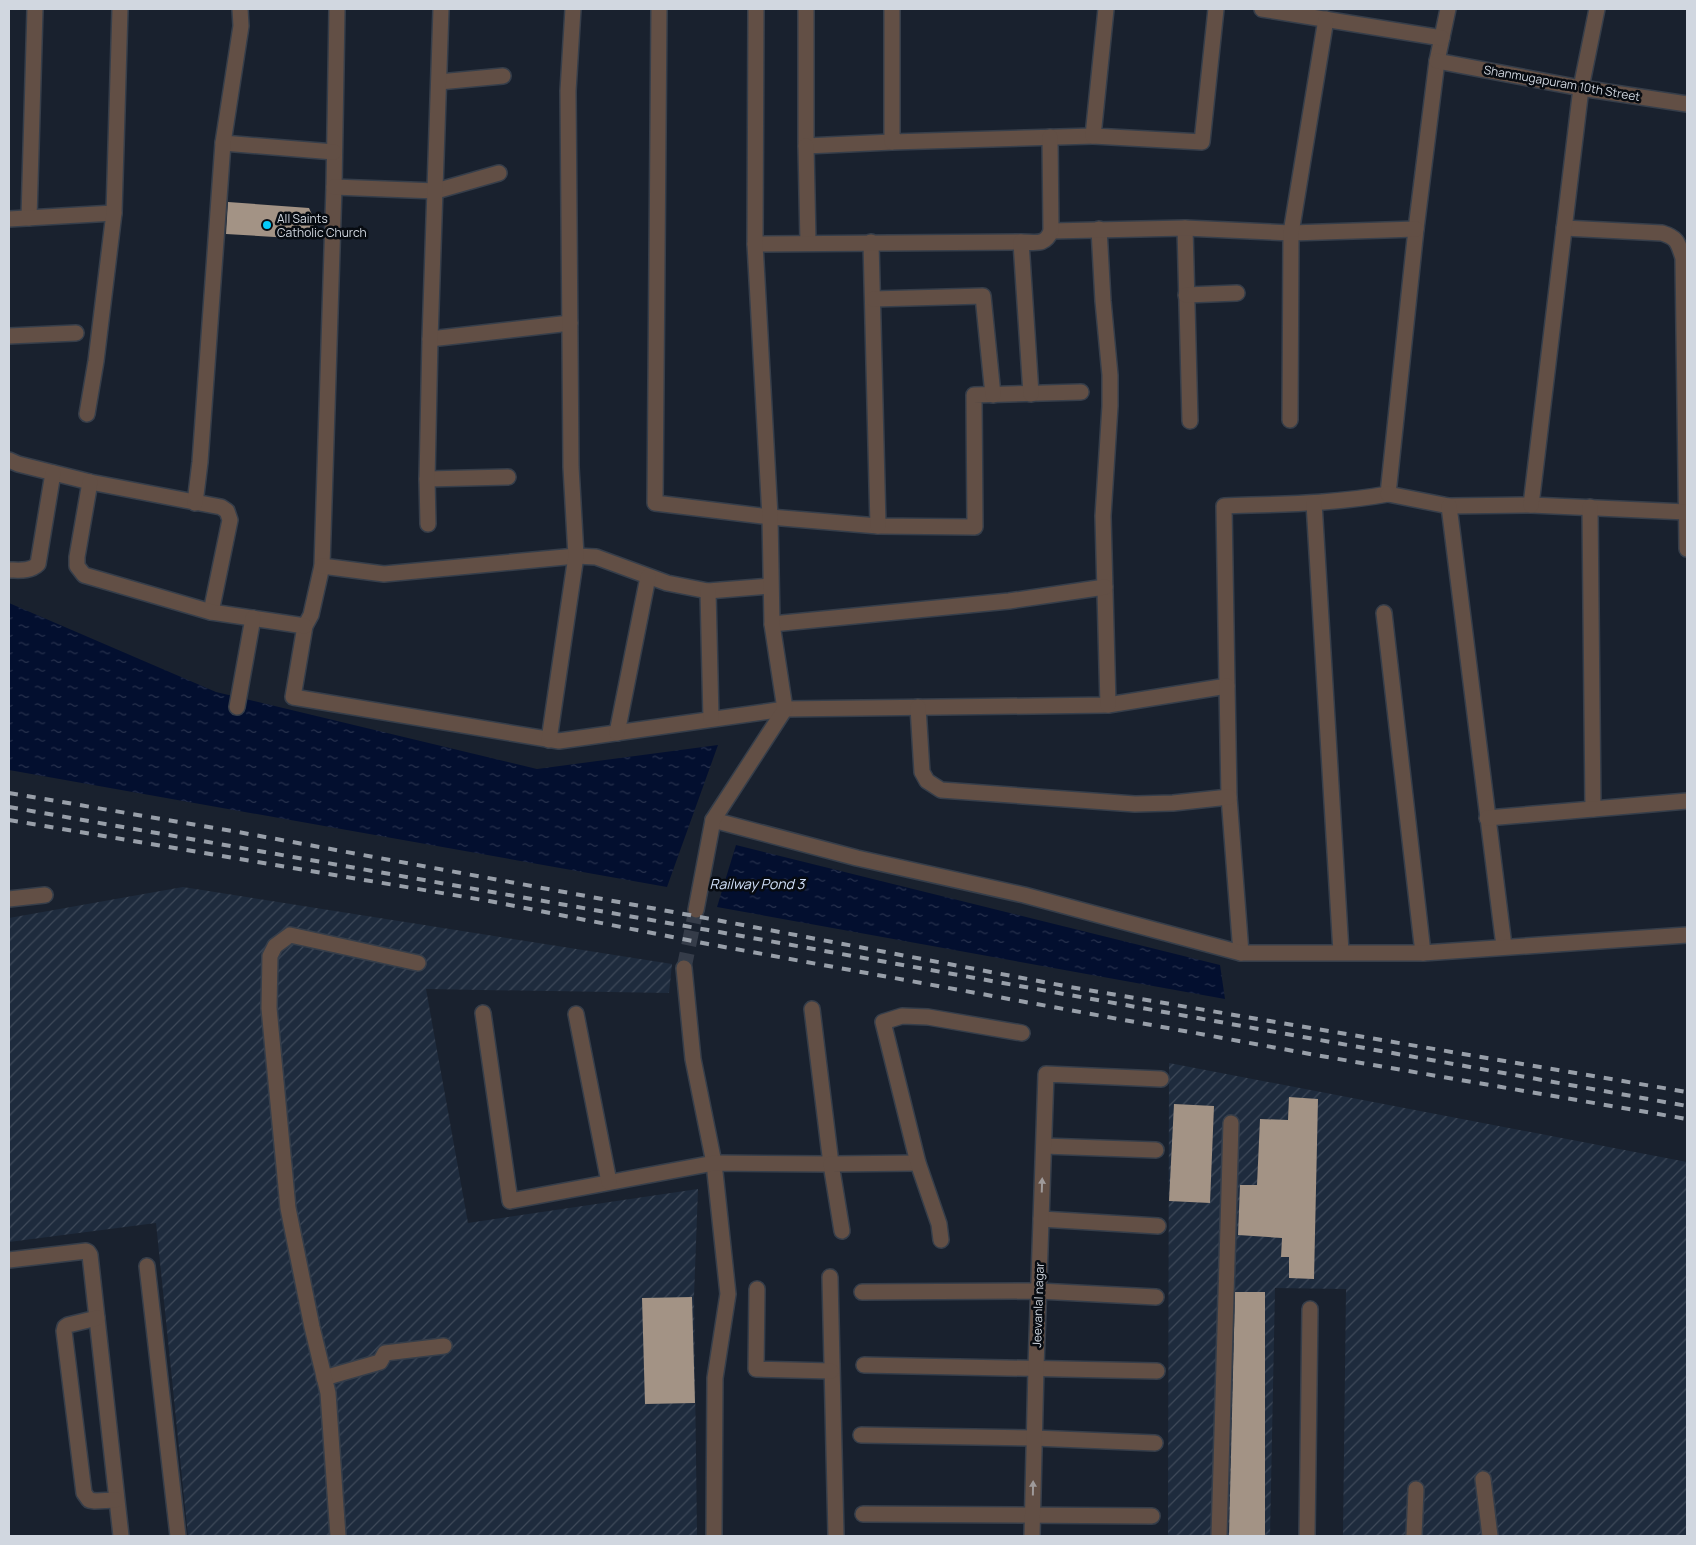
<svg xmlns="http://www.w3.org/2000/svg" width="1696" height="1545" font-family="Manrope,sans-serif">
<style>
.industrial{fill:url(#industrial-furrows)}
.water{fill:url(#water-ripples)}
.building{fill:#a39385}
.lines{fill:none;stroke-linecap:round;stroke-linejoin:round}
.minor-tunnel{stroke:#353c49;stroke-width:15;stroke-dasharray:15 8;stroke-linecap:butt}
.minor-casing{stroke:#363e4a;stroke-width:18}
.minor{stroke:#624f45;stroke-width:15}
.rail{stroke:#989fa9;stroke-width:4;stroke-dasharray:9 9;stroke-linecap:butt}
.oneway{fill:#9f9a9a}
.poi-dot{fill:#06cbf9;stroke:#070b11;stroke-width:2}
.labels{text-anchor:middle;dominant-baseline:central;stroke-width:5;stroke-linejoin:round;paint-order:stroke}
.street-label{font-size:12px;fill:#d1d7e0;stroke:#070b11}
.poi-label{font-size:12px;fill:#d1d7e0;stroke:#070b11;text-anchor:start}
.water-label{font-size:14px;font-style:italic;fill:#d2e1fb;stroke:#070b11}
</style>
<defs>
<pattern id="industrial-furrows" width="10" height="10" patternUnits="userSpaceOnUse" patternTransform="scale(1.25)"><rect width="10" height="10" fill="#1e2b3d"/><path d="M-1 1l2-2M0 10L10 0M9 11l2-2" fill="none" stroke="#3e4959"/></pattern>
<pattern id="water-ripples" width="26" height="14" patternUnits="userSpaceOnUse" patternTransform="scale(1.25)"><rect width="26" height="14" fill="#030f2f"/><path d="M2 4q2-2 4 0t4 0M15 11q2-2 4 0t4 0" fill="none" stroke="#27314d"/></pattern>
</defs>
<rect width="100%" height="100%" fill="#19212e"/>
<g class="industrial">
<path d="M 183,887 L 672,964 L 669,993 L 426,989 L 468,1223 L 698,1189 L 694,1297 L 697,1536 L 188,1536 L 156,1223 L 9,1242 L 9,918 Z"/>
<path d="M 1169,1063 L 1687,1162 L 1687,1536 L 1343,1536 L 1346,1289 L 1275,1288 L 1270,1536 L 1168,1536 Z"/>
</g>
<g class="water">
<path d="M 9,603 L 216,692 L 537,769 L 718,745 L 667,887 L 9,770 Z"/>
<path d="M 736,845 L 1220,965 L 1225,999 L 717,907 Z"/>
</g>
<g class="building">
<path d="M 228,202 L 309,208 L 314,219 L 313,230 L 307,239 L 226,234 Z"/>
<path d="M 1289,1097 L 1318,1099 L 1314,1279 L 1289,1278 L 1289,1257 L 1281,1257 L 1282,1238 L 1238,1235 L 1240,1185 L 1257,1185 L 1260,1119 L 1288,1120 Z"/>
<path d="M 1174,1104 L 1214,1106 L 1210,1203 L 1169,1201 Z"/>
<path d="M 1235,1292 L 1265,1292 L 1265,1536 L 1229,1536 Z"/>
<path d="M 692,1297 L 695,1403 L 645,1404 L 642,1298 Z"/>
</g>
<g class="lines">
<path class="minor-tunnel" d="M 684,968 L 696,910"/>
<defs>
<g id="minor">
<path d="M 337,9 L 334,187 L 322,566 L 311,615 L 305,626 L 293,697 L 559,741 L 785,709 L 1108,705 L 1227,686 L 1224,506 C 1279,504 1333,504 1388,494 L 1416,229 L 1437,61 L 1448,9"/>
<path d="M 659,9 L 655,503 L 770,517 L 878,526 L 975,527 L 974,395 L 1081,392"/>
<path d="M 806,9 L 806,146 L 892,142"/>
<path d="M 892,9 L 892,142 L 1093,136"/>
<path d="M 1106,9 L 1093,136 L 1202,142 L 1216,9"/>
<path d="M 1262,9 L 1442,38"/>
<path d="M 1437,61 L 1581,88 L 1687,104"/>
<path d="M 439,82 L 503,76"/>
<path d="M 223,143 L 334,152"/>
<path d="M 806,146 L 808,243"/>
<path d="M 334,187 L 436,191 L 499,173"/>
<path d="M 29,218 L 35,9"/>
<path d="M 9,219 L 114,213"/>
<path d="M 1185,228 L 1190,421"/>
<path d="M 1564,228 L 1662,233 C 1678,238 1678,243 1683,258 L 1687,549"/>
<path d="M 1099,229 L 1103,301 L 1110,375 L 1110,406 L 1103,516 L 1108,705"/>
<path d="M 1051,231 L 1185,228 L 1291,233 L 1416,229"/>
<path d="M 871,242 L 878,526"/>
<path d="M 755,244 L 1021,242"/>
<path d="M 1186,295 L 1237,293"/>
<path d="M 873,299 L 983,296 L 993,395"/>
<path d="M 9,336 L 76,333"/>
<path d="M 430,339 L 570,323"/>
<path d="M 1031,394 L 1021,242 C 1036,242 1045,246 1051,231 L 1050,137"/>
<path d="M 87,414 L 96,361 L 114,213 L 120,9"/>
<path d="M 1290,420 L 1291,233 L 1326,19"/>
<path d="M 9,460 L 18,464 L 90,482 L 221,507 L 227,511 L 230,520 L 211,612"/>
<path d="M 427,479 L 508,477"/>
<path d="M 90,482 L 77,557 L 77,566 L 84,575 L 211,612 L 305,626"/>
<path d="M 1388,494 L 1449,506 L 1531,505 L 1686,512"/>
<path d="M 195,503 L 200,462 L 223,143 L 241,26 L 240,9"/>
<path d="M 1314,503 L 1341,952"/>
<path d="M 1531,505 L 1581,88 L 1597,9"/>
<path d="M 1449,506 L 1504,946"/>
<path d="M 1590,507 L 1593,809"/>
<path d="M 428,524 L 427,479 L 430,339 L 441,9"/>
<path d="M 322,566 L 384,574 L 576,556 L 596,557 L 667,583 L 708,591 L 770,586"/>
<path d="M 9,570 C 18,570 30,572 38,564 L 53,473"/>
<path d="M 708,591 L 711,719"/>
<path d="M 1384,613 L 1423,953"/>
<path d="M 772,624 L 1009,601 L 1105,587"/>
<path d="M 1227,686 L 1229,797 L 1241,953"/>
<path d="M 237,707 L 253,618"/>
<path d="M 918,707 L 922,772 L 927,781 L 941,790 L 1135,804 L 1173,803 L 1229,797"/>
<path d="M 617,733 L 648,577"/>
<path d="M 549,740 L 576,556 L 571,467 L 568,91 L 573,9"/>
<path d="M 1487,818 L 1687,801"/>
<path d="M 713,820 L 857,858 L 1024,895 L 1241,953 L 1423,953 L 1687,935"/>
<path d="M 9,899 L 45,895"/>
<path d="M 696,910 L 713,820 L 785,709 L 772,624 L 770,517 L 755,244 L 756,9"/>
<path d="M 684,968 L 693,1059 L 714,1163 L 728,1294 L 715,1378 L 714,1536"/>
<path d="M 483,1013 L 510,1201 L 714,1163 L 831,1164 L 812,1009"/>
<path d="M 576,1014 L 609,1182"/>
<path d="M 1044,1146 L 1156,1150"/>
<path d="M 1041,1219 L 1158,1226"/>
<path d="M 842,1231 L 831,1164 L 918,1163"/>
<path d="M 941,1240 L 939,1224 L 918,1163 L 883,1022 L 902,1016 L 928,1017 L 1022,1033"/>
<path d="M 9,1260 L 86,1251 L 88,1252 L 90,1255 L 121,1536"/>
<path d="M 147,1266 L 178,1536"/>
<path d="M 830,1277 L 836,1536"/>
<path d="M 757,1289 L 756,1369 L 831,1371"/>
<path d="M 862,1292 L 1038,1291 L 1156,1297"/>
<path d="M 97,1318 L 68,1325 L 65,1327 L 64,1331 L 84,1493 L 89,1500 L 95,1501 L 116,1500"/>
<path d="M 864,1365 L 1157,1371"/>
<path d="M 324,1378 L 380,1362 L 385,1353 L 444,1346"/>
<path d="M 861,1435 L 1034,1438 L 1155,1443"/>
<path d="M 1483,1479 L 1490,1536"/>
<path d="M 863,1514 L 1152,1516"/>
<path d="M 338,1536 L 328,1393 L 312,1327 L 288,1208 L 269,1008 L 270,956 L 275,946 L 290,935 L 418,963"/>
<path d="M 1032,1536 L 1036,1367 L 1046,1074 L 1161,1079"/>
<path d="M 1219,1536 L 1231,1123"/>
<path d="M 1307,1536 L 1310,1309"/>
<path d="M 1414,1536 L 1416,1489"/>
</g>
</defs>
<use href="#minor" class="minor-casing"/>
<use href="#minor" class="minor"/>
<g class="rail">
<path d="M 9,793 L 238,832 L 711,919 L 1070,987 L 1687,1092"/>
<path d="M 9,807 L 708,930 L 1687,1106"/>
<path d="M 9,820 L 489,901 L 708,944 L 1321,1056 L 1687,1119"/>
</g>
</g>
<defs><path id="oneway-solid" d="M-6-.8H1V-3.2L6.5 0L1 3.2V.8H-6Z" transform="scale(1.25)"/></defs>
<g class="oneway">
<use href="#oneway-solid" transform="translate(1042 1185) rotate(-88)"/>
<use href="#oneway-solid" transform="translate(1033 1488) rotate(-89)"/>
</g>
<circle class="poi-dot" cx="267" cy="225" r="5"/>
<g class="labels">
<g class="street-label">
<text transform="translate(1562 83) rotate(10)">Shanmugapuram 10th Street</text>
<text transform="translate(1038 1305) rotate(-88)">Jeevanlal nagar</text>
</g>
<g class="poi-label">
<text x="277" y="218">All Saints<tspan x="277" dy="14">Catholic Church</tspan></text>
</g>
<g class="water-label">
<text x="757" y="883">Railway Pond 3</text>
</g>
</g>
<rect width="1696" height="1545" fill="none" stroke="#d1d7e0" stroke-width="20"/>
</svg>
